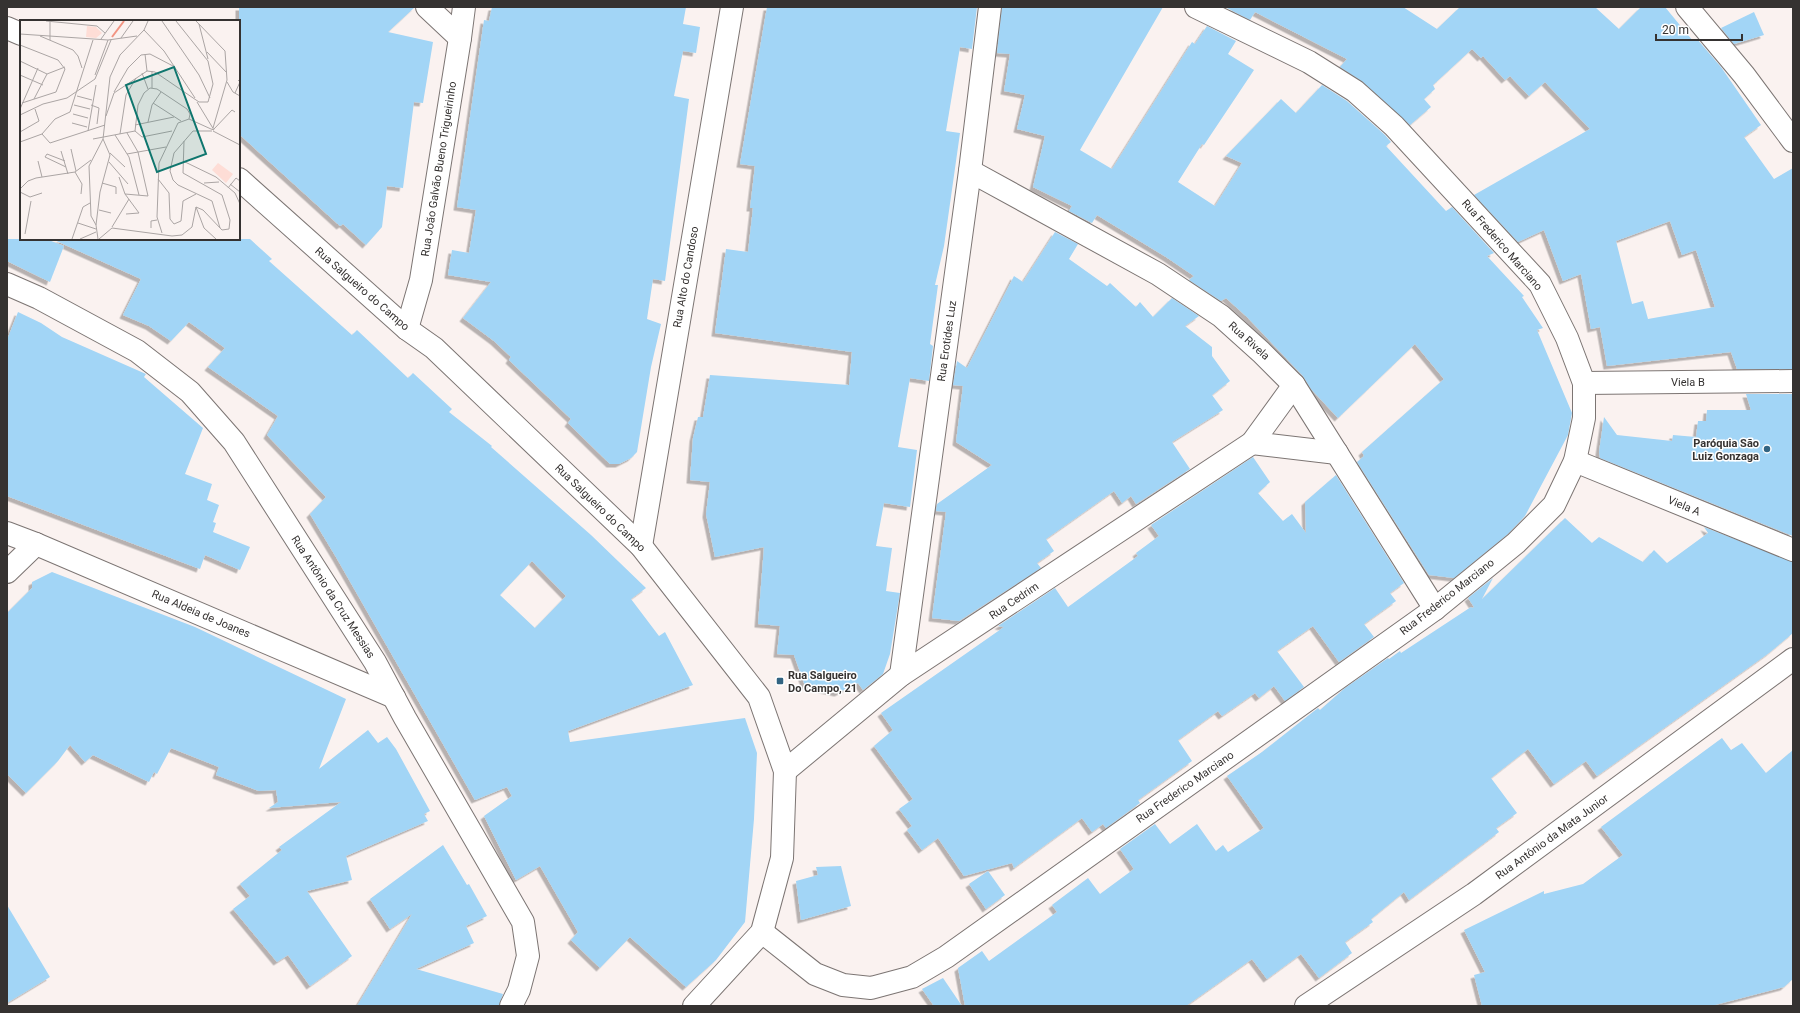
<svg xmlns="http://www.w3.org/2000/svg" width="1800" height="1013" font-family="Roboto,sans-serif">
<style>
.building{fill:#a2d5f6;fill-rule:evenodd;filter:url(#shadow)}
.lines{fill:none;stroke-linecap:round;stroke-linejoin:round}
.minor-casing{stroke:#7c7573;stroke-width:24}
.minor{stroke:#fff;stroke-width:22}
.poi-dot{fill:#326482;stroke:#fff;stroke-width:1.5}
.labels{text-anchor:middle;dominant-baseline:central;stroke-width:3;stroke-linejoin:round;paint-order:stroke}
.street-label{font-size:11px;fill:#353231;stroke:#fff}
.poi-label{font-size:11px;font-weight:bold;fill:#353231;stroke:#fff;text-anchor:end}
.inset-river{fill:none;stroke:#f29482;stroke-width:2}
.inset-road{fill:none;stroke:#aba5a4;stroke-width:1}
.view{fill:#0f766e;fill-opacity:0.15;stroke:#0f766e;stroke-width:2}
.inset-edge{fill:none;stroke:#353231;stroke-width:2}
</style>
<defs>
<filter id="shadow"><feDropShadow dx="-3.5" dy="3.5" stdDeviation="0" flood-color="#0004"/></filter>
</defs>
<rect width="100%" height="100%" fill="#faf2f0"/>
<g class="building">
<path d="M 239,7 L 415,7 L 388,32 L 433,42 L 423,103 L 414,102 L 403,188 L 387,186 L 382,227 L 366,245 L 343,224 L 340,226 L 239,134 Z"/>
<path d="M 492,7 L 686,7 L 683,24 L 700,27 L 696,53 L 683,51 L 674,96 L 689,99 L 665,281 L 653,279 L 647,319 L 661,324 L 651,367 L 637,452 L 631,458 L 619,464 L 610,464 L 568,423 L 571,419 L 509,360 L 511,357 L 494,341 L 463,318 L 491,282 L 448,275 L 452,250 L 469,253 L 476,210 L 457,207 L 484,20 L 489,21 Z"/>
<path d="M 767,7 L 977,7 L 972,49 L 960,47 L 946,131 L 960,133 L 944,246 L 935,285 L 938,285 L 930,344 L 933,346 L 929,381 L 910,378 L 898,447 L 917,450 L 910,507 L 884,503 L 876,546 L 892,548 L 886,591 L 900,593 L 890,654 L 883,674 L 863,690 L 858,683 L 838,693 L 805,686 L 794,655 L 777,654 L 780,626 L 758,624 L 764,547 L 715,557 L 706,514 L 710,482 L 690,480 L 693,438 L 698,417 L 703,417 L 710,375 L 849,385 L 852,352 L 715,333 L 726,249 L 748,252 L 753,208 L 750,208 L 755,166 L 740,164 Z"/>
<path d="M 1002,7 L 1163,7 L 1080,150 L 1112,169 L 1192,42 L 1195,44 L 1207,26 L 1236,41 L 1228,54 L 1254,70 L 1204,145 L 1202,144 L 1178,182 L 1215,206 L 1242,163 L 1226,156 L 1281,99 L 1296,113 L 1322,85 L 1347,101 L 1385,135 L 1391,142 L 1386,146 L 1446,211 L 1452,207 L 1494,253 L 1487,256 L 1524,296 L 1522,297 L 1543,328 L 1537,330 L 1572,413 L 1568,435 L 1525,516 L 1508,534 L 1454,578 L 1429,575 L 1357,462 L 1364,456 L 1362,452 L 1444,379 L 1415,344 L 1338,418 L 1311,389 L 1303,376 L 1247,317 L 1226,298 L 1221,301 L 1189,280 L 1194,276 L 1166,257 L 1097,215 L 1092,223 L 1069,211 L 1072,206 L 1033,187 L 1045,136 L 1017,129 L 1025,95 L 1004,91 L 1010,54 L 997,53 Z"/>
<path d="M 1225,7 L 1403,7 L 1437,29 L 1460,7 L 1595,7 L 1619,29 L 1641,7 L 1665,7 L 1693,41 L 1697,39 L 1721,67 L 1761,125 L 1744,137 L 1774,179 L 1793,168 L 1793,369 L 1737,369 L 1731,352 L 1607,366 L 1600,327 L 1591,329 L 1581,274 L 1563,281 L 1544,230 L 1518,242 L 1474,195 L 1590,129 L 1545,82 L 1529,96 L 1510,76 L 1505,80 L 1483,56 L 1481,58 L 1472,49 L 1433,85 L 1435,89 L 1424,99 L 1431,107 L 1410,125 L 1363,82 L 1340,67 L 1347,59 L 1255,12 L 1250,20 ZM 1670,221 L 1682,255 L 1696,250 L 1715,307 L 1648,319 L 1643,301 L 1632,304 L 1616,241 Z"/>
<path d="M 1754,12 L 1764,35 L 1734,44 L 1721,28 Z"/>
<path d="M 1055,232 L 1078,244 L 1069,259 L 1107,286 L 1110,283 L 1136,307 L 1140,302 L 1153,317 L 1172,298 L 1199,316 L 1185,326 L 1212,347 L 1212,356 L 1230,381 L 1212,395 L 1223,410 L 1172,442 L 1190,469 L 1136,504 L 1131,496 L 1122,503 L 1114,491 L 1046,539 L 1054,551 L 1037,563 L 1041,568 L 959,621 L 932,618 L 946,512 L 936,511 L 937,504 L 992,465 L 956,442 L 963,386 L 953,385 L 957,361 L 967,368 L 1014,276 L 1023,282 Z"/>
<path d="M 7,239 L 46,239 L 64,246 L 50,282 L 7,261 Z"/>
<path d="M 52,239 L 250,239 L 272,259 L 269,261 L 352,335 L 357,330 L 408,378 L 413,373 L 452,409 L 449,412 L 492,446 L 491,447 L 591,535 L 646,588 L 631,599 L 659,636 L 665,632 L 693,685 L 568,731 L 570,742 L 745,718 L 757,753 L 754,819 L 745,922 L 716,960 L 686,987 L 630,937 L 600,968 L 571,940 L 578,932 L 540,866 L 516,880 L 484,816 L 512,796 L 507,787 L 475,800 L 336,557 L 310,514 L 326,497 L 267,435 L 278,416 L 208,367 L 225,348 L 189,322 L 171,341 L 149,326 L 123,315 L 141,279 ZM 532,561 L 566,596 L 535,628 L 500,595 Z"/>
<path d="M 18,312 L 41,323 L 62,337 L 146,374 L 144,377 L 203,428 L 185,474 L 212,484 L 207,500 L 219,505 L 213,522 L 216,523 L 213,532 L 250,547 L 240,570 L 205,555 L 200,569 L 7,496 L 7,340 Z"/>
<path d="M 1746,394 L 1793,394 L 1793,536 L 1600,458 L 1599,452 L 1604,417 L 1617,435 L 1672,441 L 1673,435 L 1696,437 L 1698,421 L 1706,421 L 1707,410 L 1751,410 Z"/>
<path d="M 1253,457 L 1270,482 L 1258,493 L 1283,521 L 1292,514 L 1306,533 L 1305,502 L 1336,475 L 1404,583 L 1390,593 L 1396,601 L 1364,624 L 1374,637 L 1339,662 L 1313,626 L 1277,651 L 1304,687 L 1285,701 L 1274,686 L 1259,698 L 1255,693 L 1222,716 L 1218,711 L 1178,740 L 1192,761 L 1138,800 L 1140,803 L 1106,828 L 1103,824 L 1092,832 L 1082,818 L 1014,868 L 1012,863 L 964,876 L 938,838 L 922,850 L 907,830 L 912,826 L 899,809 L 913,799 L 874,746 L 893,730 L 881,713 L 1004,627 L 998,626 L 1055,588 L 1068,607 L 1138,556 L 1136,553 L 1159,536 L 1151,525 Z"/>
<path d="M 1565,518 L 1592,543 L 1599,537 L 1643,562 L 1654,550 L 1667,563 L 1708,533 L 1704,527 L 1793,562 L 1793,633 L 1769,653 L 1597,776 L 1586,761 L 1554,784 L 1528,749 L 1491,778 L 1517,813 L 1496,828 L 1499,832 L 1409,900 L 1404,892 L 1371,919 L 1373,922 L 1345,942 L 1352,953 L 1319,978 L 1301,954 L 1267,979 L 1252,959 L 1186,1006 L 965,1006 L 958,968 L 982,951 L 989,961 L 1057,912 L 1052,905 L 1088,878 L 1100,894 L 1134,869 L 1120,849 L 1155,824 L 1170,844 L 1197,824 L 1216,851 L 1223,845 L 1228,852 L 1264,828 L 1227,776 L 1262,752 L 1318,708 L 1320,710 L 1345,688 L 1388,658 L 1389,659 L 1400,651 L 1401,653 L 1471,607 L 1472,608 L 1474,607 L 1468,598 L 1493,578 L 1482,599 Z"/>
<path d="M 52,572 L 195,627 L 346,699 L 319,769 L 368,730 L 378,743 L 387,737 L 396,749 L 430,811 L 424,814 L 428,821 L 346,856 L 352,880 L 307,891 L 352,956 L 310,986 L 288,955 L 277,962 L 233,909 L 250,896 L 240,884 L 282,850 L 279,847 L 341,802 L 269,808 L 278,802 L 276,790 L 259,791 L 216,775 L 219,767 L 171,748 L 157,774 L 154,772 L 149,782 L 93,755 L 85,762 L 70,745 L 58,761 L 26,793 L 7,774 L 7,613 L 32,588 L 32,582 Z"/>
<path d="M 1722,738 L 1731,750 L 1742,743 L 1766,773 L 1793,750 L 1793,979 L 1784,987 L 1711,1006 L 1482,1006 L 1474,975 L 1485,972 L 1464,930 L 1544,891 L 1544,894 L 1583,884 L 1623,855 L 1601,827 Z"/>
<path d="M 443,845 L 467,885 L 469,884 L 487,916 L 466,926 L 474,943 L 416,969 L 503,994 L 499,1006 L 357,1006 L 412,914 L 390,929 L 370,899 Z"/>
<path d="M 841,866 L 851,906 L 801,920 L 796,881 L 818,875 L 816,867 Z"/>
<path d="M 988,871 L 1005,895 L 986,909 L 969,884 Z"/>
<path d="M 7,905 L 50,977 L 7,1003 Z"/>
<path d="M 943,978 L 962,1006 L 934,1006 L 922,989 Z"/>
</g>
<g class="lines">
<defs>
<g id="minor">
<path d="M 427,7 L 460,38"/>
<path d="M 1687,7 L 1744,75 L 1793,141"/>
<path d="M 7,28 L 21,34"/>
<path d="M 970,171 L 1158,274 L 1221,316 L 1261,352 L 1294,385 L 1435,609"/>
<path d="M 239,179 L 407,329 L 434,348 L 641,546 L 759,697 L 785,771 L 782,858 L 762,932 L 694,1006"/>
<path d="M 7,284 L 39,298 L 137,351 L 190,392 L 234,442 L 375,662 L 405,718 L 523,922 L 528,956 L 519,990 L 511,1006"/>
<path d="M 407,329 L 421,280 L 460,38 L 464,7"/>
<path d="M 1584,383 L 1793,381"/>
<path d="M 1252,443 L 1337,453"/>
<path d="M 1575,461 L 1793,550"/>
<path d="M 7,533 L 36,544 L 394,697"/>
<path d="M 641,546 L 732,7"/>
<path d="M 7,572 L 36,544"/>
<path d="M 901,675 L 970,171 L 990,7"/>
<path d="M 785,771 L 901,675 L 1252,443 L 1294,385"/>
<path d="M 762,932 L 815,974 L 843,985 L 871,988 L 912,977 L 946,957 L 1435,609 L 1516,543 L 1554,505 L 1575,461 L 1584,418 L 1584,383 L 1567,338 L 1540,284 L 1394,126 L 1355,91 L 1309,62 L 1196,7"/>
<path d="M 1306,1006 L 1474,894 L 1793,659"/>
</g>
</defs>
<use href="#minor" class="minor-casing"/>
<use href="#minor" class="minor"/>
</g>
<g class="poi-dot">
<circle cx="1767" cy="449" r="4"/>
<rect x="776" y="677" width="8" height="8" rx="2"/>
</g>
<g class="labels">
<g class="street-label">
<text transform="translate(439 169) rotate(-81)">Rua João Galvão Bueno Trigueirinho</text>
<text transform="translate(1502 245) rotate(49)">Rua Frederico Marciano</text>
<text transform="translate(686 277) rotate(-80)">Rua Alto do Candoso</text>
<text transform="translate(362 289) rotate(41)">Rua Salgueiro do Campo</text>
<text transform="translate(947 341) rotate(-82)">Rua Erotides Luz</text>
<text transform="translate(1249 341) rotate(42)">Rua Rivela</text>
<text x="1688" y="382">Viela B</text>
<text transform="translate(1684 506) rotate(22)">Viela A</text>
<text transform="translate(600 508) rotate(44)">Rua Salgueiro do Campo</text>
<text transform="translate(333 597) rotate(57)">Rua Antônio da Cruz Messias</text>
<text transform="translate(1447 597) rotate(-38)">Rua Frederico Marciano</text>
<text transform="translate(1014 601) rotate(-34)">Rua Cedrim</text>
<text transform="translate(201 614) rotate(23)">Rua Aldeia de Joanes</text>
<text transform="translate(1185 787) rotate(-35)">Rua Frederico Marciano</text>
<text transform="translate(1552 837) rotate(-36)">Rua Antônio da Mata Junior</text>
</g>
<g class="poi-label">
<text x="1759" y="443">Paróquia São<tspan x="1759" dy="13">Luiz Gonzaga</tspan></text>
<text x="788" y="675" text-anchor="start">Rua Salgueiro<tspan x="788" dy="13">Do Campo, 21</tspan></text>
</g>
</g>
<g transform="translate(20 20)">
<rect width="220" height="220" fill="#faf2f0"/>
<path d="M 67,6 L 76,7 L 82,13 L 76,18 L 66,17 ZM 198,143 L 213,154 L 206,163 L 192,150 Z" fill="#feddd6"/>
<path class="inset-river" d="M 92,17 L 104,1"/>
<path class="inset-road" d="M 26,1 L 77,6 L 85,13M 142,1 L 179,55 L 190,78M 176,1 L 205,31 L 207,60 L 193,108M 179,4 L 188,39M 124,10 L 144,31 L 175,78M 0,14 L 88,20 L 117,16M 20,16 L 53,30 L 58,36 L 62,48M 101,18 L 113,1M 81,19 L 94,1M 30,20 L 30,1M 0,25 L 38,40 L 45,49 L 36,72 L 2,83M 187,32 L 207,53M 125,34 L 127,51M 0,41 L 27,54 L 14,79M 122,53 L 128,69M 27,54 L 45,47M 0,55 L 23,65M 75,55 L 88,20M 207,62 L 213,72 L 220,76M 132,68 L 132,51M 94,72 L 108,48 L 121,35 L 130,34 L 153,46M 215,73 L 220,62 L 218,60M 57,76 L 72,80M 177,82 L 194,110 L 191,109M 133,83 L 161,101M 54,85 L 70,89M 71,85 L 79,88 L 77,104M 0,89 L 18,48M 53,94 L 68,98M 0,95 L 23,84 L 47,78 L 75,59 L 91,20M 220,95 L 220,117M 86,96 L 94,73 L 127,51 L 135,52 L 179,82 L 188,82 L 193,64 L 188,41 L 156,1M 169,99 L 191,109M 128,102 L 132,85 L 141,72M 52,103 L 67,107M 115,105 L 154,97M 194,109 L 212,90 L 215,92M 68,111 L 76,65M 115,111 L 118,85 L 124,73 L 130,68 L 137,69 L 167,89 L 170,94 L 169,99M 115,111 L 122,117 L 152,111M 192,111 L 173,111 L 154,133 L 150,151 L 153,160 L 158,165 L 192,181 L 200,208M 193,111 L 220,125M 0,112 L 19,101 L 15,89M 22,114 L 30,123 L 85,105M 100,114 L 106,75 L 116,58M 95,115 L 109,137 L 119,175M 73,119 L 115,111M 0,122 L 22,114 L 35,99 L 50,92 L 73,20M 51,129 L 56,151M 41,131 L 48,154M 90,133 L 105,147M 107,134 L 146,127M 18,141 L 22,157M 45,141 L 27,134 L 25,137 L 46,147M 163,141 L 196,157 L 215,173 L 220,184M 89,142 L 108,164M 55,152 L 62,164 L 61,174M 99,157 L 105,174 L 128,176 L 118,132 L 107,113M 138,159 L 149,173 L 150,199 L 154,204 L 161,201 L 163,181 L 176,174M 82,163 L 96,167 L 96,174M 184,163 L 199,162M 210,164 L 220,172M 208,168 L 216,158 L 220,161M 0,169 L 8,161 L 16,158 L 55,152 L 71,140M 0,172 L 10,177 L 22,173M 105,174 L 119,193 L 106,194M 176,187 L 184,208 L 196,219M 79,190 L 91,193M 58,203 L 76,209M 76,205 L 71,196 L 69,146 L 83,119 L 90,57 L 100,35 L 124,10 L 128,1M 92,207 L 109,179M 131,208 L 131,201 L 137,200M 142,213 L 137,197 L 139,143 L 158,103 L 169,99M 5,214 L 11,181M 52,219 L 63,187 L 70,183M 60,219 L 76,212M 78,219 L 76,205 L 80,172 L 90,135 L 83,119M 79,219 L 92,208 L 152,216 L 162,215 L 172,207 L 176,187 L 183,190 L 202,210 L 209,209 L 210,200 L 202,175 L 163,153 L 164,121"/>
<path class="view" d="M 154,47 L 186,134 L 137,152 L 106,65 Z"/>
<rect width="220" height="220" class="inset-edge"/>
</g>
<rect width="1800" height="1013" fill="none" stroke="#353231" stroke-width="16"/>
<path d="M1656 34v6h86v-6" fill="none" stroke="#353231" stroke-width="2"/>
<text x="1662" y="34" font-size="12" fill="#353231" stroke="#ffffff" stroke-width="3" paint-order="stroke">20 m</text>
</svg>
